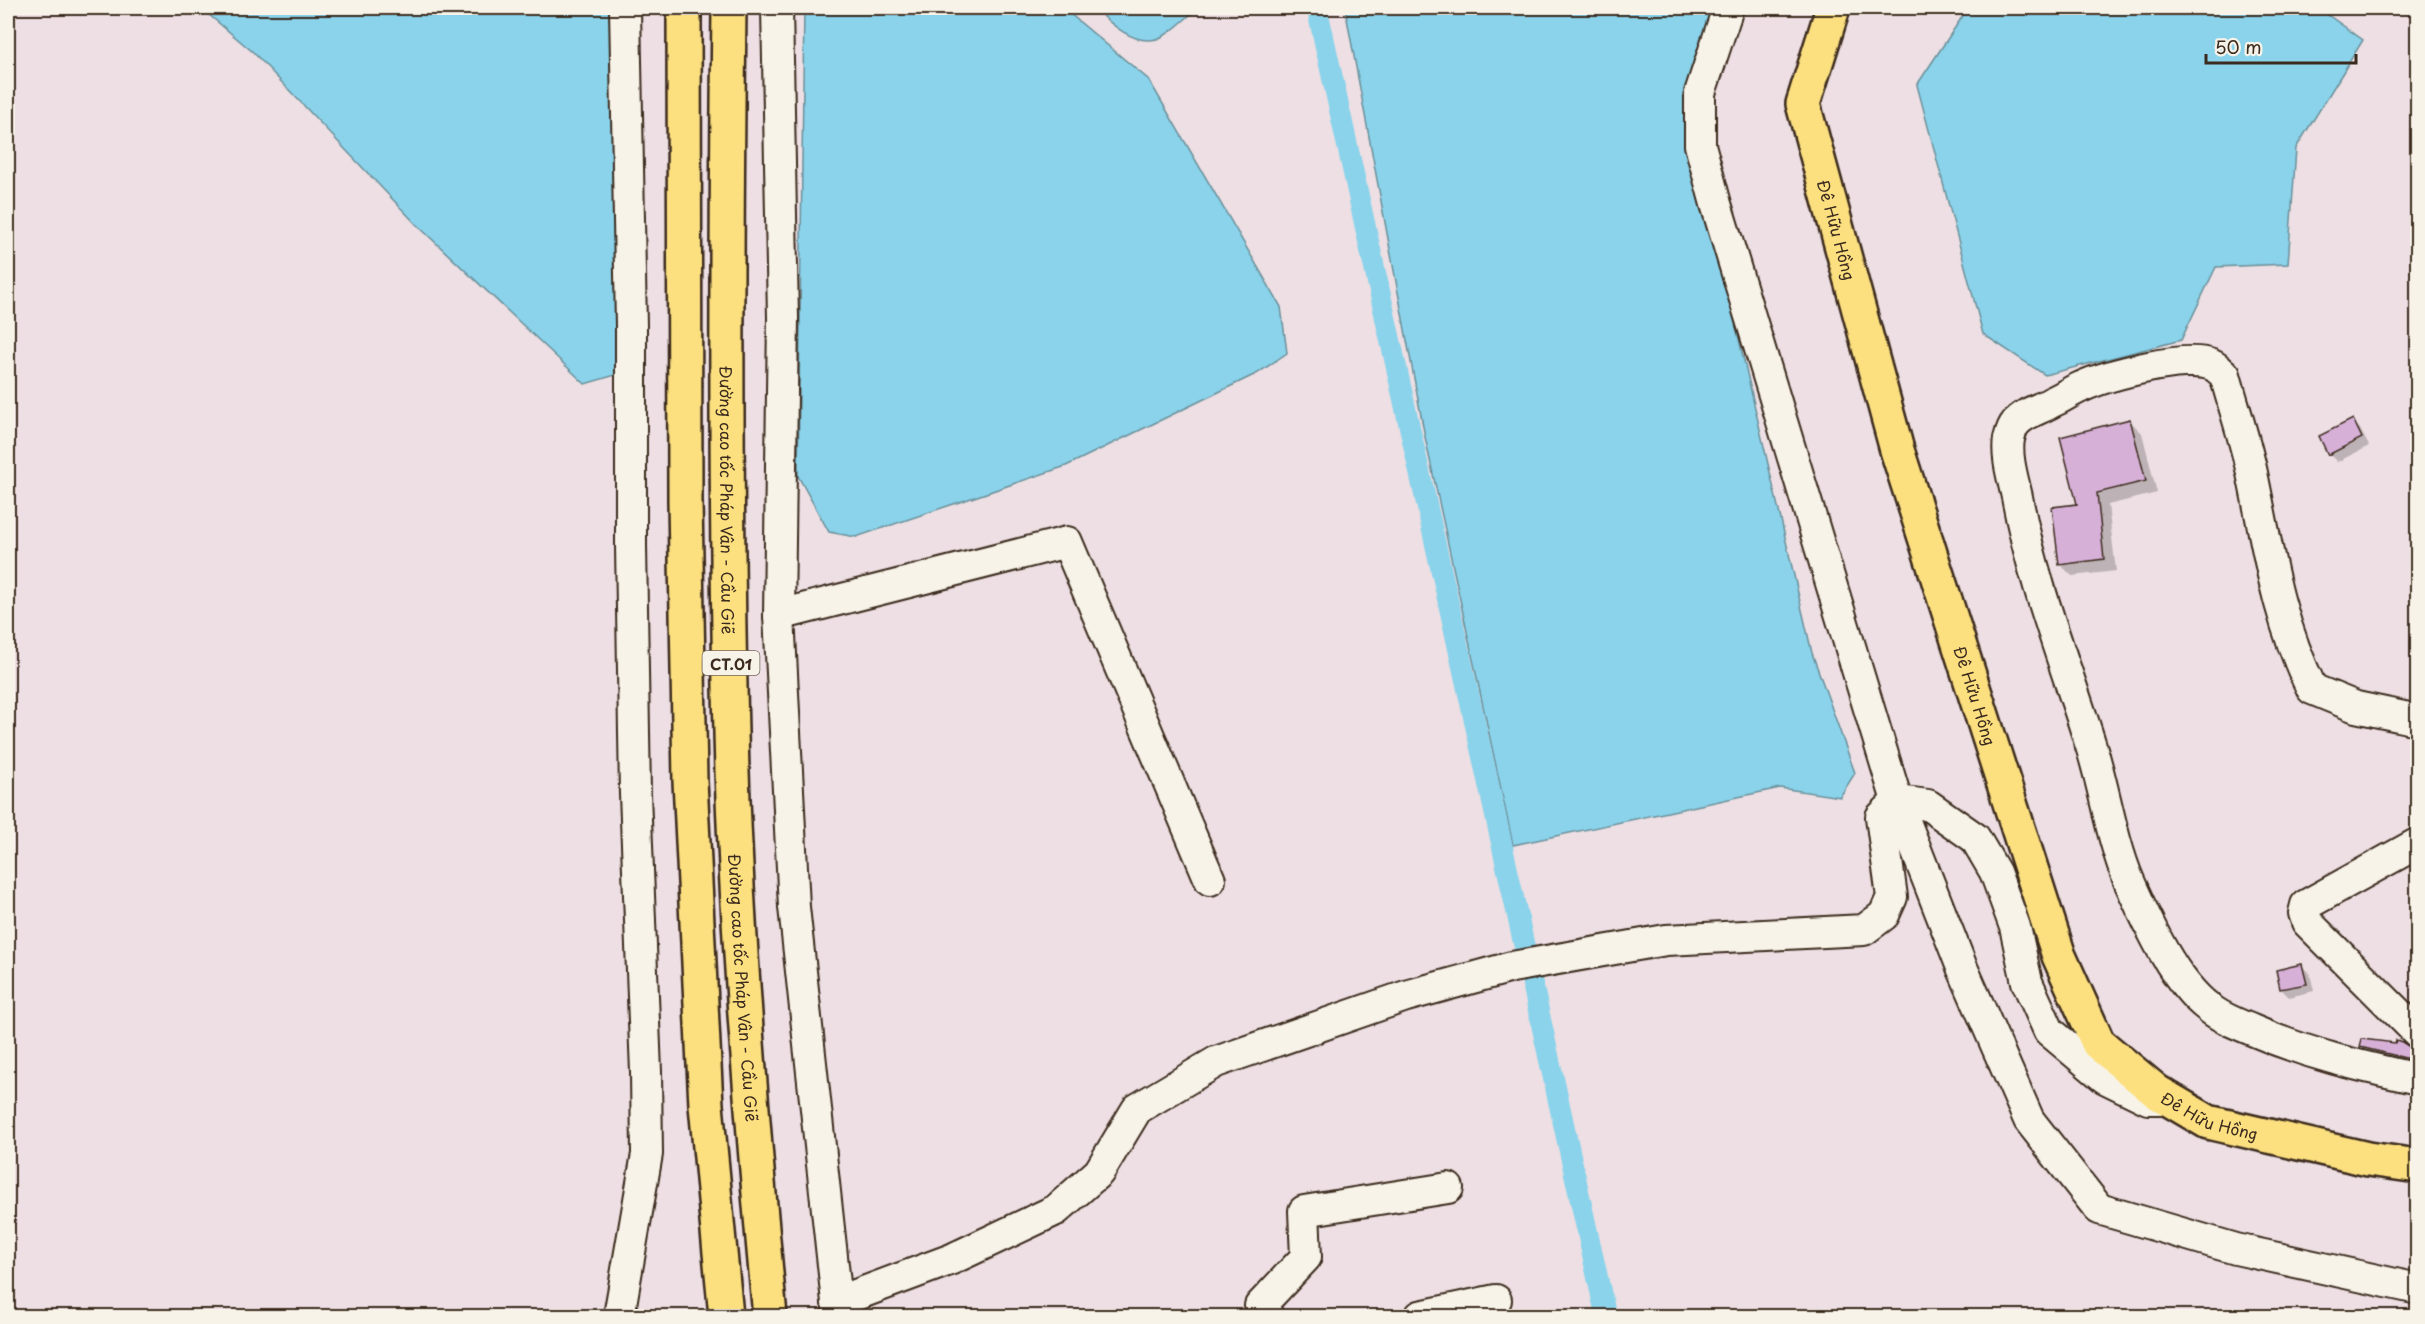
<svg xmlns="http://www.w3.org/2000/svg" width="2425" height="1324" font-family="'Playpen Sans',sans-serif">
<style>
.water{fill:#8ad3eb;stroke:#6a8f99;stroke-width:1.5}
.shadow{fill:#0003}
.lines{fill:none;stroke-linecap:round;stroke-linejoin:round}
.canal{stroke:#8ad3eb;stroke-width:21}
.building{fill:#d7b0d8;stroke:#3b2a1e;stroke-width:1.5}
.minor-casing{stroke:#3b2a1e;stroke-width:34}
.major-casing{stroke:#3b2a1e;stroke-width:38}
.highway-casing{stroke:#3b2a1e;stroke-width:38}
.minor{stroke:#f7f3e8;stroke-width:30}
.major{stroke:#fce080;stroke-width:33}
.highway{stroke:#fce080;stroke-width:33}
.labels{text-anchor:middle;dominant-baseline:central;stroke-width:5;stroke-linejoin:round;paint-order:stroke}
.shield{fill:#f7f3e8;stroke:#73665b;stroke-width:1.5}
.shield-label{font-size:15px;font-weight:bold;fill:#3b2a1e}
.street-label{font-size:16px;fill:#3b2a1e;stroke:#f7f3e8}
</style>
<rect width="100%" height="100%" fill="#eddfe3"/>
<filter id="ink" filterUnits="userSpaceOnUse"><feTurbulence type="fractalNoise" baseFrequency=".0167" numOctaves="2"/><feDisplacementMap in="SourceGraphic" scale="12" xChannelSelector="R" yChannelSelector="G"/><feConvolveMatrix kernelMatrix="1 2 1 2 8 2 1 2 1" color-interpolation-filters="sRGB"/></filter>
<g filter="url(#ink)">
<g class="water">
<path d="M 201,8 L 612,8 L 619,374 L 585,384 L 416,224 L 253,52 Z"/>
<path d="M 804,8 L 1063,8 L 1149,80 L 1281,307 L 1287,353 L 1258,373 L 1066,466 L 856,537 L 829,532 L 798,476 Z"/>
<path d="M 1095,8 L 1198,8 C 1188,16 1177,28 1165,35 C 1140,51 1111,25 1095,8 Z"/>
<path d="M 1345,8 L 1716,8 L 1702,199 L 1738,335 L 1812,653 L 1855,773 L 1840,797 L 1780,788 L 1513,845 L 1425,437 Z"/>
<path d="M 1968,8 L 2318,8 L 2363,40 L 2296,148 L 2288,264 L 2216,267 L 2181,340 L 2045,375 L 1983,334 L 1917,85 Z"/>
</g>
<g class="shadow">
<path d="M 2130,421 L 2142,433 L 2157,493 L 2108,505 L 2116,571 L 2072,576 L 2060,564 L 2079,505 Z"/>
<path d="M 2352,421 L 2360,429 L 2369,446 L 2337,462 L 2329,454 Z"/>
<path d="M 2302,966 L 2310,974 L 2314,991 L 2289,997 L 2281,989 Z"/>
<path d="M 2362,1047 L 2418,1051 L 2418,1067 L 2370,1055 Z"/>
</g>
<g class="lines">
<path class="canal" d="M 1317,8 L 1606,1316"/>
</g>
<g class="building">
<path d="M 2130,419 L 2146,481 L 2097,493 L 2104,559 L 2059,565 L 2052,507 L 2077,504 L 2060,437 Z"/>
<path d="M 2353,419 L 2362,438 L 2328,455 L 2319,436 Z"/>
<path d="M 2302,964 L 2307,984 L 2280,989 L 2276,970 Z"/>
<path d="M 2362,1039 L 2395,1043 L 2396,1040 L 2402,1042 L 2413,1049 L 2418,1050 L 2418,1061 L 2360,1047 Z"/>
</g>
<g class="lines">
<defs>
<g id="minor">
<path d="M 777,8 L 783,318 L 779,615 L 794,907 L 837,1302 L 841,1316"/>
<path d="M 1728,8 L 1700,93 L 1700,145 L 1716,204 L 1897,801 L 1961,965 L 2029,1120 L 2099,1209 L 2236,1249 L 2418,1289"/>
<path d="M 779,615 L 1067,542 L 1210,880"/>
<path d="M 2418,720 L 2356,707 L 2312,689 C 2277,619 2268,549 2252,473 C 2245,440 2234,408 2225,375 C 2221,372 2217,367 2212,365 C 2186,354 2107,375 2081,387 C 2071,391 2062,398 2052,402 C 2041,409 2023,413 2015,424 C 2012,427 2010,435 2009,439 C 2006,457 2013,479 2017,497 C 2033,583 2065,663 2091,746 C 2105,790 2111,838 2129,881 C 2147,921 2173,981 2209,1008 C 2221,1018 2238,1024 2252,1030 C 2307,1054 2359,1066 2418,1079"/>
<path d="M 2418,843 L 2306,905 L 2304,913 L 2307,922 L 2418,1033"/>
<path d="M 837,1302 L 952,1259 L 1056,1210 L 1099,1172 L 1137,1109 L 1216,1062 L 1406,996 L 1512,967 L 1666,940 L 1864,930 L 1884,915 L 1892,897 L 1881,817 L 1897,801 L 1928,805 L 1975,838 L 1995,872 L 2015,927 L 2027,982 L 2049,1031 L 2105,1078 L 2148,1099 L 2166,1099"/>
<path d="M 619,1316 L 647,1154 L 646,1072 L 635,794 L 631,546 L 631,326 L 625,8"/>
<path d="M 1268,1316 L 1260,1306 L 1306,1257 L 1304,1211 L 1448,1188"/>
<path d="M 1420,1316 L 1496,1300"/>
</g>
<g id="major">
<path id="s1" d="M 1833,8 L 1803,104 L 1897,450 L 2059,956 L 2098,1043 L 2157,1092 L 2208,1122 L 2368,1159 L 2418,1166"/>
</g>
<g id="highway">
<path d="M 684,8 L 685,501 L 690,781 L 706,1105 L 726,1316"/>
<path id="s2" d="M 729,8 C 726,262 725,517 732,771 C 738,953 753,1135 770,1316"/>
</g>
</defs>
<use href="#minor" class="minor-casing"/>
<use href="#major" class="major-casing"/>
<use href="#highway" class="highway-casing"/>
<use href="#minor" class="minor"/>
<use href="#major" class="major"/>
<use href="#highway" class="highway"/>
</g>
</g>
<g class="labels">
<rect class="shield" x="702.5" y="651" width="57" height="24" rx="4.5"/>
<g class="shield-label">
<text x="731" y="663">CT.01</text>
</g>
<g class="street-label">
<text stroke="none"><textPath href="#s1" startOffset="231">Đê Hữu Hồng</textPath></text>
<text stroke="none"><textPath href="#s2" startOffset="492">Đường cao tốc Pháp Vân - Cầu Giẽ</textPath></text>
<text stroke="none"><textPath href="#s1" startOffset="717">Đê Hữu Hồng</textPath></text>
<text stroke="none"><textPath href="#s2" startOffset="980">Đường cao tốc Pháp Vân - Cầu Giẽ</textPath></text>
<text stroke="none"><textPath href="#s1" startOffset="1221">Đê Hữu Hồng</textPath></text>
</g>
</g>
<rect width="2425" height="1324" fill="none" stroke="#f7f3e8" stroke-width="30"/>
<rect x="15" y="15" width="2395" height="1294" fill="none" stroke="#3b2a1e" stroke-width="2" filter="url(#ink)"/>
<path d="M2206 54v9h150v-9" fill="none" stroke="#3b2a1e" stroke-width="3"/>
<text x="2215" y="54" font-size="18" fill="#3b2a1e" stroke="#f7f3e8" stroke-width="4.5" paint-order="stroke">50 m</text>
</svg>
